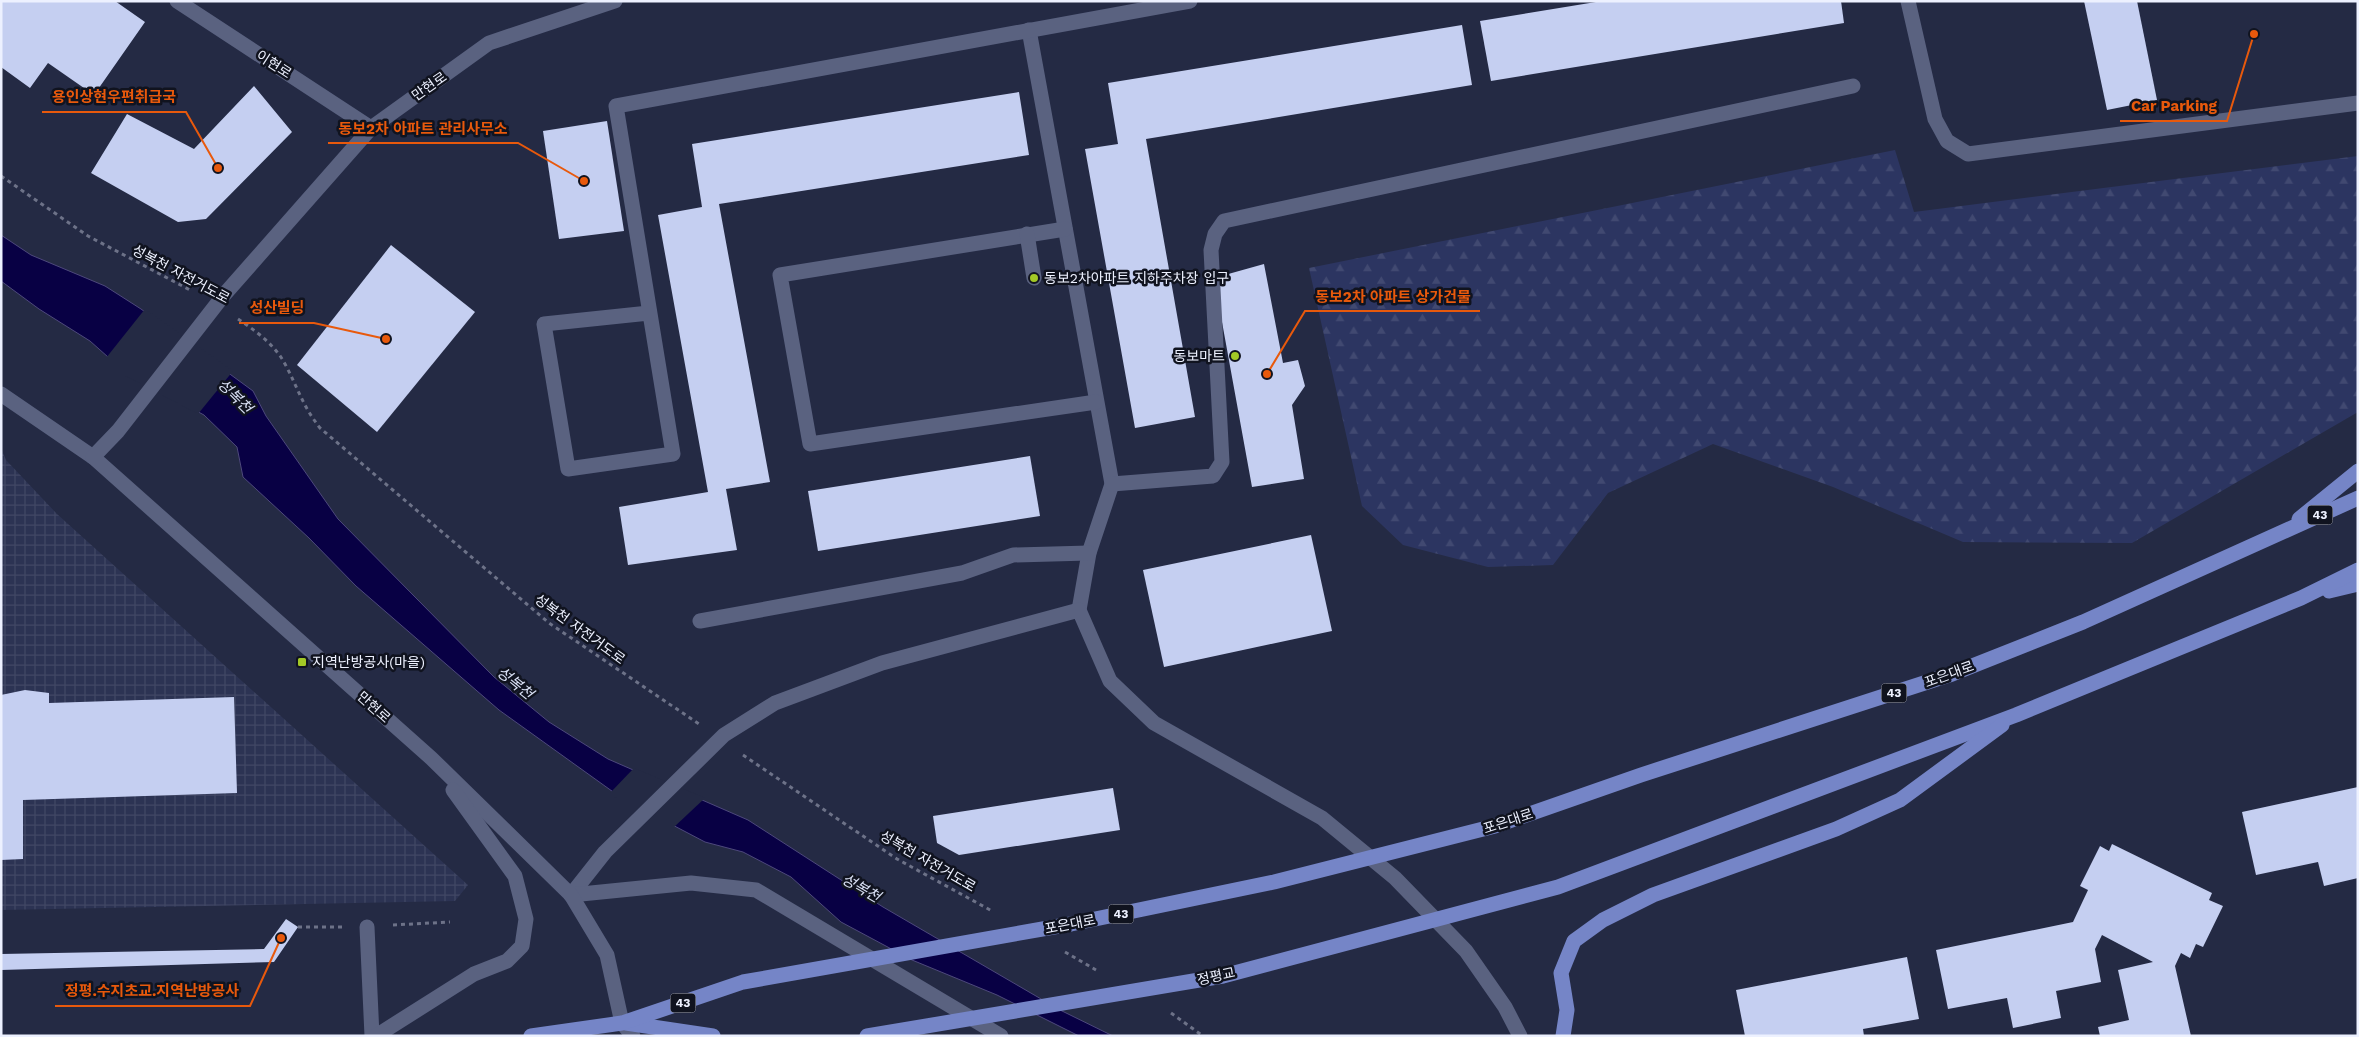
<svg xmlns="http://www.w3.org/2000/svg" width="2359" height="1037" font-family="'Work Sans','Noto Sans KR',sans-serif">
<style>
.industrial{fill:url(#industrial-grid)}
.forest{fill:url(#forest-firs)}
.water{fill:#080044;stroke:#4d487c}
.pier{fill:#242a44}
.building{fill:#c5cff1}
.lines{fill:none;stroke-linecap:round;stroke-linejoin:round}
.path{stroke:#6d7288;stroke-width:3;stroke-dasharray:4 4;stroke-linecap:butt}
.lane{stroke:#5a6280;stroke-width:15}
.street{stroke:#5a6280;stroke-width:15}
.secondary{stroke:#5a6280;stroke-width:15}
.primary{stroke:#7585c7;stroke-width:15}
.poi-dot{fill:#a3c926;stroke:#10131f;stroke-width:2}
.labels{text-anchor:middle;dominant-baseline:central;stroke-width:5;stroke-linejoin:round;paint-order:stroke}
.shield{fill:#10131f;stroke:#abaebc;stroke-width:1}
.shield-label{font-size:12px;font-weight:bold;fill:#edf1ff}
.street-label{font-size:14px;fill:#edf1ff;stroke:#10131f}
.poi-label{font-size:14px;fill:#edf1ff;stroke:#10131f;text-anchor:start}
.water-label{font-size:15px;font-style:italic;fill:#dae1f6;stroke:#10131f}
.leader{fill:none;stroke:#e8590c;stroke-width:2}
.callout-dot{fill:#e8590c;stroke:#10131f;stroke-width:2}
.callout-label{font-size:15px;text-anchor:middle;font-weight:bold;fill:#e8590c;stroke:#10131f;stroke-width:5;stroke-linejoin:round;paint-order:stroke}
</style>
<defs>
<pattern id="industrial-grid" width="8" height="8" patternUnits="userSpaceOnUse" patternTransform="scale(1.25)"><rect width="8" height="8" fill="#2c3353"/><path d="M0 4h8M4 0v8" fill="none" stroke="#414764"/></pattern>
<pattern id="forest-firs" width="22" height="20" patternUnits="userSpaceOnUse" patternTransform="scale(1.25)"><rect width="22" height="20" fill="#2c3561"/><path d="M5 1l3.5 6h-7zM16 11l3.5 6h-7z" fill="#414971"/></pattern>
</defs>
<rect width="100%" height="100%" fill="#242a44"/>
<path class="industrial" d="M 1,448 L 6,460 L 57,514 L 468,885 L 455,901 L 1,910 Z"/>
<path class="forest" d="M 1895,150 L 1914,212 L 2358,156 L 2358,412 L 2132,543 L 1963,542 L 1833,487 L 1713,444 L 1608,493 L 1553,565 L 1488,567 L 1403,545 L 1362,506 L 1309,268 Z"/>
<path class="water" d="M 1,235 L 31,255 L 105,286 L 141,309 L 253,391 L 266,416 L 338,519 L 494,677 L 549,722 L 608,759 L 748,820 L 883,907 L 1060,1010 L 1113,1036 L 1079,1036 L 997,995 L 912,960 L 841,922 L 791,877 L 743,852 L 705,842 L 623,799 L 499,710 L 356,586 L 309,538 L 243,477 L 237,447 L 204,415 L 126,373 L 90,341 L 39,309 L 1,281 Z"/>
<g class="pier">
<path d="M 145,309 L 233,371 L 198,414 L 124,375 L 106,358 Z"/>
<path d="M 634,768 L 705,798 L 673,828 L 621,802 L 610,793 Z"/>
</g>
<g class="building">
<path d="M 1,1 L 115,1 L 145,22 L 94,95 L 48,63 L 30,88 L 1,67 Z"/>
<path d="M 1602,1 L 1841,1 L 1844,23 L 1491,81 L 1480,21 Z"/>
<path d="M 2084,1 L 2137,1 L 2157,100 L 2107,110 Z"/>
<path d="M 1462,25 L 1472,85 L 1146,139 L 1195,417 L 1135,428 L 1085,149 L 1118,144 L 1108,83 Z"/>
<path d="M 254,86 L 292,132 L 206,219 L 178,222 L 91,173 L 127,114 L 194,149 Z"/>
<path d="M 1019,92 L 1029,155 L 719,204 L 770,482 L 726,489 L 737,550 L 628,565 L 619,507 L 708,492 L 658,215 L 702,207 L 692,144 Z"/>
<path d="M 607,121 L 624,231 L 559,239 L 543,131 Z"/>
<path d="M 391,245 L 475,312 L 377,432 L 297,365 Z"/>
<path d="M 1264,264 L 1283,363 L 1298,360 L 1305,386 L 1292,405 L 1304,479 L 1252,487 L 1214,278 Z"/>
<path d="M 1030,456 L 1040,516 L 818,551 L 808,491 Z"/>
<path d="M 1311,535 L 1332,631 L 1164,667 L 1143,570 Z"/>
<path d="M 25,690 L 49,693 L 49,703 L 234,697 L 237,793 L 23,800 L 23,859 L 1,860 L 1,695 Z"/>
<path d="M 2358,787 L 2358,878 L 2324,886 L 2318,862 L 2256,875 L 2242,812 Z"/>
<path d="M 1113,788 L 1120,830 L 959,855 L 937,843 L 933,816 Z"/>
<path d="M 2112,844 L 2212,893 L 2209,900 L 2223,906 L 2203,947 L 2196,944 L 2190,958 L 2181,953 L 2175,966 L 2191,1036 L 2100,1036 L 2098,1027 L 2129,1020 L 2118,970 L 2153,962 L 2102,935 L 2095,949 L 2101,982 L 2056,991 L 2061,1018 L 2013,1028 L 2007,998 L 1948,1009 L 1936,950 L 2073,922 L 2088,890 L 2080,886 L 2100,846 L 2109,851 Z"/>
<path d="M 286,919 L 298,927 L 274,962 L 1,970 L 1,954 L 264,949 Z"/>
<path d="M 1907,957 L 1919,1019 L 1863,1029 L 1864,1036 L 1745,1036 L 1736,990 Z"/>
</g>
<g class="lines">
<g class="path">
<path d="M 1,176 L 88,236 L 192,291"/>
<path d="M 238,319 C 256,331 275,345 285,364 C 298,388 302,405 320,428 L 549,623 L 699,724"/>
<path d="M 743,755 L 897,859 L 992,911"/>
<path d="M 393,925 L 450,922"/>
<path d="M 298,927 L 342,927"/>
<path d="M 1065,952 L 1096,970"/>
<path d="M 1171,1013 L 1203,1036"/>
</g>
<g class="lane">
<path d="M 1908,1 L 1935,119 L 1947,141 L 1968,154 L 2358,103"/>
<path d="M 1029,30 L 1112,484 L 1089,553 L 1079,610"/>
<path d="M 1065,229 L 780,275 L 810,444 L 1096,402"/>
<path d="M 1027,234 L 1034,278"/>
<path d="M 649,313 L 544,324 L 568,469 L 673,454 L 616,106 L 1190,1"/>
<path d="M 1112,484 L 1213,476 L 1222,462 L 1211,250 L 1215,234 L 1224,221 L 1853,86"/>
<path d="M 700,621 L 962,573 L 1013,555 L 1089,553"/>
</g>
<g class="street">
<path d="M 1,394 L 93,457"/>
<path d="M 571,895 L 605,852 L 724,735 L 775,703 L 882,663 L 1079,610 L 1110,681 L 1154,723 L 1322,818 L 1395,878 L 1466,951 L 1505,1007 L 1520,1036"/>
<path d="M 571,895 L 691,883 L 756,890 L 1001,1036"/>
<path d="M 367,927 L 372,1036"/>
<path d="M 622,1023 L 633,1036"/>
</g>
<g class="secondary">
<path d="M 177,1 L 371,128"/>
<path d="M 615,1 L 489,43 L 371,128 L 223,296 L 118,431 L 93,457 L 431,758 L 571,895 L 607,955 L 622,1023"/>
<path d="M 376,1036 L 474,974 L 507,961 L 522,946 L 526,919 L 515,876 L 453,790"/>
</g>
<g class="primary">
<path d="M 2299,519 L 2358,471"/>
<path d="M 2329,591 L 2358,584"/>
<path d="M 626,1023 L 713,1036"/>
<path d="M 531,1036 L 622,1023 L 743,982 L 1071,924 L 1274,882 L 1495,826 L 1641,775 L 1952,674 L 2083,622 L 2358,498"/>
<path d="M 867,1036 L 1223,976 L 1558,887 L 2016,715 L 2301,598 L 2358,570"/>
<path d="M 1563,1036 L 1567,1010 L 1561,973 L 1574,941 L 1603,920 L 1653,895 L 1836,829 L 1900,800 L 2002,725"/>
</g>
</g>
<g class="poi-dot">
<circle cx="1034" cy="278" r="5"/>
<circle cx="1235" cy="356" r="5"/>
<rect x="297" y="657" width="10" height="10" rx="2.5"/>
</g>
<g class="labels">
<g class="shield">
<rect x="2307.5" y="505.5" width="25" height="19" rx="4"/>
<rect x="1881.5" y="683.5" width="25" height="19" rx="4"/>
<rect x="1108.5" y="904.5" width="25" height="19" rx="4"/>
<rect x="670.5" y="993.5" width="25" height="19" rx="4"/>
</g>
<g class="shield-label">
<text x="2320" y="515">43</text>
<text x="1894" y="693">43</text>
<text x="1121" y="914">43</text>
<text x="683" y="1003">43</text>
</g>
<g class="street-label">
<text transform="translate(274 64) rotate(33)">이현로</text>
<text transform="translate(429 86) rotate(-35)">만현로</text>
<text transform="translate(181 274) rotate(28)">성복천 자전거도로</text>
<text transform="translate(580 629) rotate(36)">성복천 자전거도로</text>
<text transform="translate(1949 674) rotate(-20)">포은대로</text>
<text transform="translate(374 707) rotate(42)">만현로</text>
<text transform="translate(1508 821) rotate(-18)">포은대로</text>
<text transform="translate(928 861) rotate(30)">성복천 자전거도로</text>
<text transform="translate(1070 924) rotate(-11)">포은대로</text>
<text transform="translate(1216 976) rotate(-12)">정평교</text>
</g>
<g class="poi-label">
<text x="1044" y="278">동보2차아파트 지하주차장 입구</text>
<text x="1225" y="356" text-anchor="end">동보마트</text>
<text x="312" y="662">지역난방공사(마을)</text>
</g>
<g class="water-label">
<text transform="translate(235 396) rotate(45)">성복천</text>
<text transform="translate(515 683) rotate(39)">성복천</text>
<text transform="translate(861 888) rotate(30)">성복천</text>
</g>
</g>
<path class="leader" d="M218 168L186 112H42M2254 34L2227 121H2120M584 181L518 143H328M1267 374L1305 311H1480M386 339L314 323H239M281 938L250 1006H55"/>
<g class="callout-dot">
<circle cx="218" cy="168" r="5"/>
<circle cx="2254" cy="34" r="5"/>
<circle cx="584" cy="181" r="5"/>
<circle cx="1267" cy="374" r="5"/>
<circle cx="386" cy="339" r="5"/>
<circle cx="281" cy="938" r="5"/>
</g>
<g class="callout-label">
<text x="114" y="102">용인상현우편취급국</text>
<text x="2174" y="111">Car Parking</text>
<text x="423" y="134">동보2차 아파트 관리사무소</text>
<text x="1393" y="302">동보2차 아파트 상가건물</text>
<text x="277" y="313">성산빌딩</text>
<text x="152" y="996">정평.수지초교.지역난방공사</text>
</g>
<rect width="2359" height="1037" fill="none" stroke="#edf1ff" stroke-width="5"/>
</svg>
